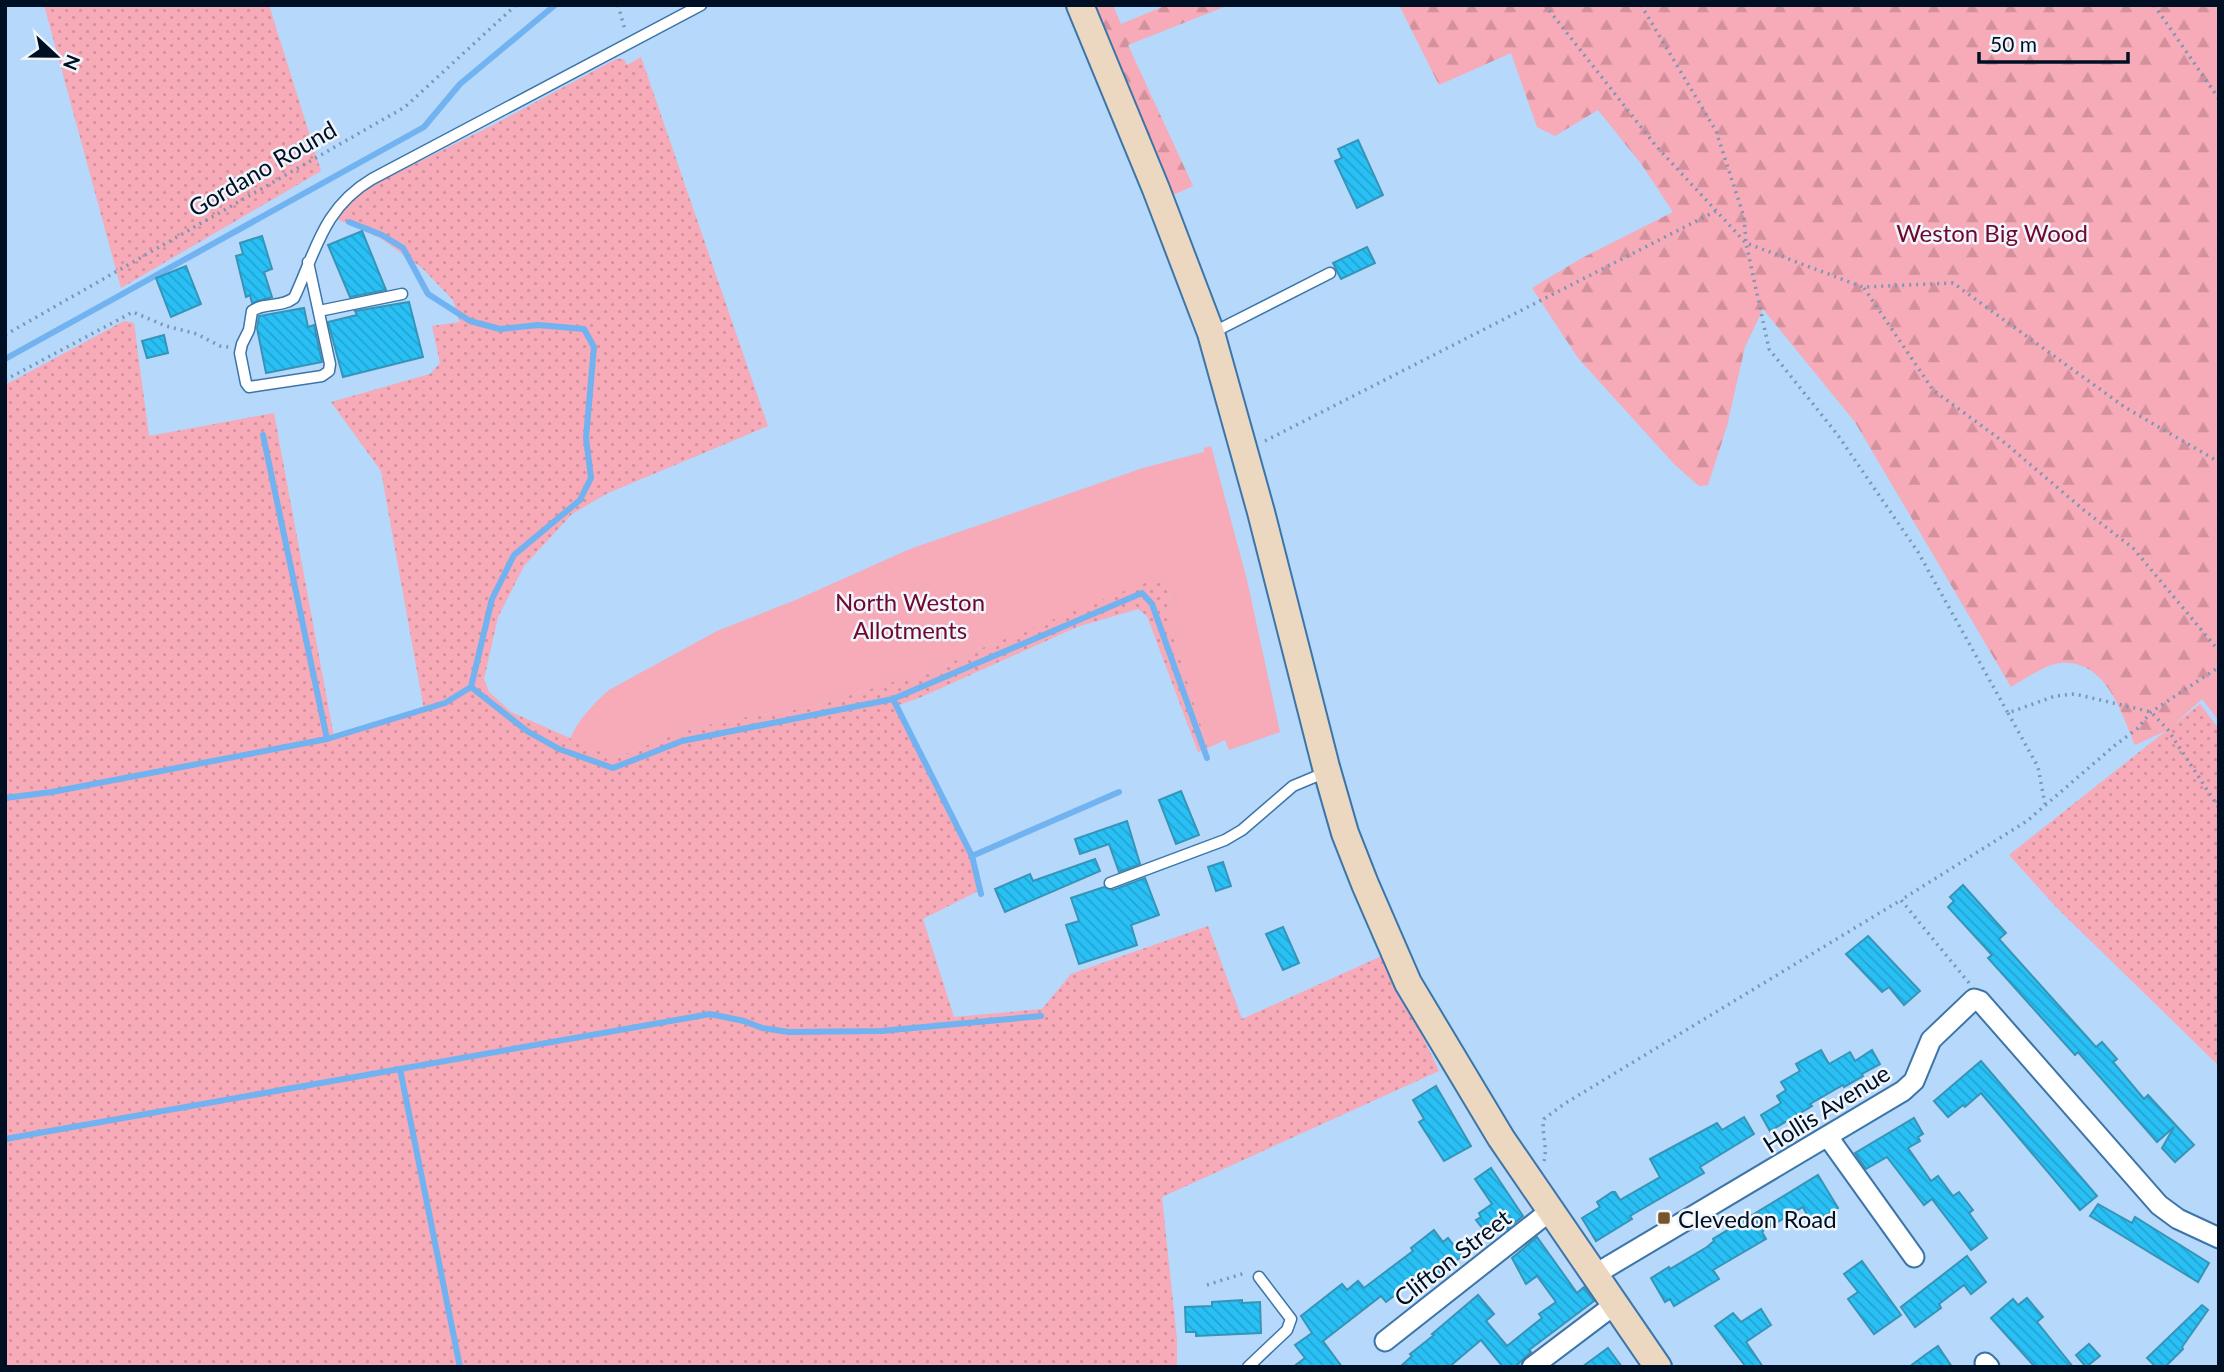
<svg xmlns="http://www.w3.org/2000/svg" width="2224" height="1372" font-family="Lato,sans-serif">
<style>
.grass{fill:url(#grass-dots)}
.forest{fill:url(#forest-firs)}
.garden{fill:#f7aab7}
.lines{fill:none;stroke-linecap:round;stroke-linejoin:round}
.stream{stroke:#71b2f0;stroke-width:6}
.building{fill:url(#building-back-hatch);stroke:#3694b8;stroke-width:2}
.service-casing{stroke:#3b75a9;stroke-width:13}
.minor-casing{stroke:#3b75a9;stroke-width:23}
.secondary-casing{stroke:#3b75a9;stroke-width:30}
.path{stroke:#7a97b5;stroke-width:3.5;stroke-dasharray:2 5;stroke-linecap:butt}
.service{stroke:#fff;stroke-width:10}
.minor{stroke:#fff;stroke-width:19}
.secondary{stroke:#ecd8c0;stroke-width:26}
.poi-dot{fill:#77542d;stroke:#f0f6fc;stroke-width:2.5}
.labels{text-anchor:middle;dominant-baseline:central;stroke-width:5;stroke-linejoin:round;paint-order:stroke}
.street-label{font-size:24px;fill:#001024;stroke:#f0f6fc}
.park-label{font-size:24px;fill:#70072e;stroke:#f0f6fc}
.poi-label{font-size:24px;fill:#001024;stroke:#f0f6fc;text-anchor:start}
</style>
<defs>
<pattern id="grass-dots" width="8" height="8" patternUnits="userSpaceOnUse" patternTransform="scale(1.75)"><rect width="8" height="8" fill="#f7aab7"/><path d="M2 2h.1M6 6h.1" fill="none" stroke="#d2919d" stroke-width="1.8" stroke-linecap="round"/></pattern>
<pattern id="forest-firs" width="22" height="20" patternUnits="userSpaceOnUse" patternTransform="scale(1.75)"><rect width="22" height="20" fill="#f7aab7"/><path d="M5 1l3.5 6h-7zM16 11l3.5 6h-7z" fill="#d2919d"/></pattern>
<pattern id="building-back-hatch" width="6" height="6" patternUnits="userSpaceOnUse" patternTransform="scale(1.75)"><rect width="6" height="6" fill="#29c0f5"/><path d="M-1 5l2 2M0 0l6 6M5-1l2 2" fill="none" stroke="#23a4d2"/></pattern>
</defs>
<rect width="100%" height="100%" fill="#b5d8fb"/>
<g class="grass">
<path d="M 44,5 L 269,5 L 321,171 L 121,288 Z"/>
<path d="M 641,57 L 768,426 L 608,493 L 572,514 L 524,566 L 498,617 L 484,679 L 489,692 L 511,712 L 615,758 L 681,731 L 733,719 L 812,707 L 905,678 L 928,674 L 974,651 L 1162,575 L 1172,602 L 1165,609 L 1208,748 L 1198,752 L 1147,616 L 1138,609 L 1077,627 L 919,698 L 896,706 L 971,856 L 980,890 L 923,919 L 954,1017 L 1042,1009 L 1071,974 L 1208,926 L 1242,1019 L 1384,955 L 1439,1071 L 1162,1197 L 1177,1340 L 1177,1367 L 5,1367 L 5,385 L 124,321 L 134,323 L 149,436 L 274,413 L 334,737 L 424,710 L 381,471 L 331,402 L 430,374 L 440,363 L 432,326 L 460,322 L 453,300 L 422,268 L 380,238 L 335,218 L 348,201 L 374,184 L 495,124 L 616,59 L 624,59 L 627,65 Z"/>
<path d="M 2200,704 L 2219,729 L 2219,1066 L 2057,908 L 2009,855 Z"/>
</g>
<g class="forest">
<path d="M 1092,5 L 1113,5 L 1121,24 L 1167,5 L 1229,5 L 1128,45 L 1193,186 L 1171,196 Z"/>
<path d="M 1399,5 L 2219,5 L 2219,721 L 2202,699 L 2168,730 L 2135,745 C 2121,712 2106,659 2060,663 C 2047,664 2023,680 2011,687 L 1855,422 L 1763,309 L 1745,347 L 1727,426 L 1708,485 L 1699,486 L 1675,465 L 1578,358 L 1532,288 L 1580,259 L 1673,212 L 1642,165 L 1598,110 L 1555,136 L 1537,127 L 1511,53 L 1439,85 Z"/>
</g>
<path class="garden" d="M 1211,446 L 1247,580 L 1280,732 L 1229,750 L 1225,740 L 1208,748 L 1165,609 L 1172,601 L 1162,576 L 974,651 L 928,674 L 905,678 L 812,707 L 733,719 L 681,731 L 615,758 L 570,739 C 578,720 593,704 609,690 L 717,631 L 798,599 L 910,549 L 1143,468 L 1204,452 L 1204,448 Z"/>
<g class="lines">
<g class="stream">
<path d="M 5,359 L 424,127 L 460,84 L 555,5"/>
<path d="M 263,435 L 327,739"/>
<path d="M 471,687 L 527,731 L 559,749 L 613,768 L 682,741 L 893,699 L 1142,593 L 1152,604 L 1207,758"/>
<path d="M 893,699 L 972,856 L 981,894"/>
<path d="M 5,798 L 52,792 L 327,739 L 445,703 L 471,687 L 492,599 L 514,555 L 580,500 L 591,478 L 586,438 L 594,347 L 584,329 L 538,325 L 500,329 L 470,321 L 428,294 L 403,248 L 382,235 L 349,222"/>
<path d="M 972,856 L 1119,792"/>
<path d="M 400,1069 L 460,1367"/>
<path d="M 5,1139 L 710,1014 L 744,1021 L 762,1028 L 789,1032 L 881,1031 L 1041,1016"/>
</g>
</g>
<g class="building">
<path d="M 1358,140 L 1383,195 L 1357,208 L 1335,161 L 1342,158 L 1338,149 Z"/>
<path d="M 362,231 L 386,290 L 350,297 L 328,245 Z"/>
<path d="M 262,236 L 272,269 L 264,272 L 272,297 L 252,303 L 250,295 L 246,297 L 236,256 L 243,254 L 240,243 Z"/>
<path d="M 1367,247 L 1375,263 L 1341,279 L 1333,263 Z"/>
<path d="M 186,266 L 201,304 L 171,317 L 156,278 Z"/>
<path d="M 409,302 L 423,357 L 343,377 L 328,322 L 357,315 L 355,311 Z"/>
<path d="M 304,308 L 308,327 L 314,325 L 322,362 L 266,373 L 257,328 L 259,316 Z"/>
<path d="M 164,335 L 168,353 L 147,358 L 142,341 Z"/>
<path d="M 1181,791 L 1199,835 L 1176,844 L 1159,800 Z"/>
<path d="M 1127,821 L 1140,864 L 1119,872 L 1109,844 L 1080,854 L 1075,839 Z"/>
<path d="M 1095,859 L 1100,871 L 1005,912 L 995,889 L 1030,874 L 1033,881 Z"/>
<path d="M 1223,862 L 1231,886 L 1216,891 L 1208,867 Z"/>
<path d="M 1145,878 L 1159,915 L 1131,925 L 1137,945 L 1079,964 L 1066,925 L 1079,921 L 1071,898 L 1104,887 L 1113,890 Z"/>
<path d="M 1963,885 L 2006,933 L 1999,939 L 2096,1047 L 2102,1042 L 2117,1059 L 2113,1062 L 2144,1099 L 2148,1095 L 2194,1145 L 2175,1162 L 2162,1148 L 2174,1127 L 2157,1142 L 2078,1052 L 2075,1055 L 1988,958 L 1992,955 L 1948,907 L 1954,901 L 1950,897 Z"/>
<path d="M 1283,927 L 1299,963 L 1283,970 L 1266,934 Z"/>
<path d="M 1868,936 L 1920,991 L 1904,1005 L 1889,987 L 1882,992 L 1846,954 Z"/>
<path d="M 1821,1050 L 1829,1064 L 1850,1052 L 1855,1061 L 1872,1050 L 1880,1064 L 1862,1074 L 1863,1076 L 1844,1087 L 1843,1085 L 1810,1104 L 1812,1106 L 1770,1131 L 1761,1115 L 1781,1103 L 1777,1096 L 1786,1090 L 1781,1082 L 1800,1071 L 1796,1064 Z"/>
<path d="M 1981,1061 L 2097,1196 L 2080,1210 L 1981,1093 L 1965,1107 L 1963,1105 L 1948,1117 L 1934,1101 Z"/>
<path d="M 1436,1086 L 1471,1146 L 1444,1161 L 1419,1122 L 1424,1119 L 1413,1100 Z"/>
<path d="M 1744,1117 L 1754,1134 L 1700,1167 L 1704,1173 L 1630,1216 L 1632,1219 L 1596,1241 L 1582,1218 L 1600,1207 L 1597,1202 L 1612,1192 L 1615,1192 L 1620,1200 L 1660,1177 L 1650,1159 L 1717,1123 L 1722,1130 Z"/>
<path d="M 1914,1118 L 1923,1134 L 1918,1137 L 1920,1141 L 1908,1148 L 1931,1181 L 1938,1176 L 1953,1196 L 1959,1192 L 1973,1210 L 1969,1213 L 1987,1238 L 1971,1250 L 1932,1199 L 1924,1205 L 1887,1157 L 1866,1169 L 1855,1153 Z"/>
<path d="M 1491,1168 L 1523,1216 L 1507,1229 L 1502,1222 L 1486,1233 L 1476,1220 L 1481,1217 L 1479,1213 L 1492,1204 L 1475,1179 Z"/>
<path d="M 1818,1175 L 1838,1208 L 1819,1219 L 1817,1215 L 1809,1219 L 1803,1207 L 1764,1230 L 1762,1232 L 1766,1239 L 1713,1270 L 1719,1279 L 1674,1306 L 1670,1299 L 1665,1302 L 1651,1278 L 1669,1267 L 1670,1269 L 1707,1247 L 1714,1241 L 1713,1239 Z"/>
<path d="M 2098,1204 L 2132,1223 L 2135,1217 L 2209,1263 L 2198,1282 L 2090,1216 Z"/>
<path d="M 1434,1230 L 1443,1242 L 1448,1238 L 1462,1256 L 1431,1280 L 1425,1273 L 1386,1302 L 1381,1296 L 1323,1341 L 1342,1367 L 1293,1367 L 1305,1358 L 1295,1345 L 1312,1333 L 1301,1316 L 1342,1284 L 1347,1290 L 1358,1281 L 1364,1288 L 1413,1251 L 1411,1248 Z"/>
<path d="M 1537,1237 L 1577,1293 L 1584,1287 L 1594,1301 L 1529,1350 L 1531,1352 L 1515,1367 L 1503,1367 L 1481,1340 L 1449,1367 L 1400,1367 L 1412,1356 L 1410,1354 L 1434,1335 L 1432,1334 L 1478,1295 L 1494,1314 L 1486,1321 L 1507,1346 L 1542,1318 L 1539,1314 L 1556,1302 L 1537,1276 L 1526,1284 L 1512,1258 Z"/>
<path d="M 1967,1256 L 1986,1282 L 1971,1294 L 1964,1285 L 1939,1304 L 1941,1308 L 1915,1327 L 1901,1307 Z"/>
<path d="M 1862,1261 L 1901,1315 L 1874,1334 L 1848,1299 L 1858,1292 L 1844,1274 Z"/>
<path d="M 2027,1298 L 2043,1317 L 2037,1322 L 2073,1367 L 2035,1367 L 1991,1318 L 2013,1299 L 2018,1305 Z"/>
<path d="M 1242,1300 L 1242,1303 L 1260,1302 L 1261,1333 L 1196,1336 L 1196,1332 L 1186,1332 L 1185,1307 L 1212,1306 L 1212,1302 Z"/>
<path d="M 2202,1305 L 2208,1310 L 2182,1347 L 2183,1349 L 2165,1367 L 2156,1367 L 2147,1358 Z"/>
<path d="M 1761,1309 L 1771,1325 L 1746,1342 L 1763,1367 L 1746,1367 L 1715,1326 L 1733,1313 L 1741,1322 Z"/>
<path d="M 2089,1344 L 2100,1356 L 2086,1367 L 2076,1355 Z"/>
<path d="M 1938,1346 L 1952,1367 L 1909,1367 L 1925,1355 Z"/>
<path d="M 1608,1348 L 1622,1367 L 1582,1367 Z"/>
</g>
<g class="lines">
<defs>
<g id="service">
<path d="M 308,262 L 330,364 L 329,371 L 322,376 L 249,387 L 246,383 L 240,353 L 242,344 L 249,330 L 252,311 C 264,302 281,308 294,298 C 316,251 323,208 372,179 L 701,5"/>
<path d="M 319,311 L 402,294"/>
<path d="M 1212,333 L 1330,273"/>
<path d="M 1110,883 L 1225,840 L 1242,830 L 1293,786 L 1324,773"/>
<path d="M 1248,1367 L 1287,1330 L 1291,1319 L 1259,1277"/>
</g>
<g id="minor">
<path d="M 1828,1137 L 1914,1257"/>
<path d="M 1594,1275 L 1903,1091 L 1914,1081 L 1931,1040 L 1974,999 L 1980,1001 L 2159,1205 L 2178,1219 L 2219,1238"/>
<path d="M 1385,1341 L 1550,1211"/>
<path d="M 1985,1363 L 1989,1367"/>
<path d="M 1532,1367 L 1614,1305"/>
</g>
<path id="secondary" d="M 1080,5 L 1156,189 L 1211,333 L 1261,512 L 1326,767 L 1345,833 L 1365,884 L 1408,983 L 1501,1138 L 1658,1367"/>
</defs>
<use href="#service" class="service-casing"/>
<use href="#minor" class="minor-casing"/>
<use href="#secondary" class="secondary-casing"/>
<g class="path">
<path d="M 618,5 L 625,30"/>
<path d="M 1545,5 L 1656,146 L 1746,243 L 1863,287 L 1953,283 L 2126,408 L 2219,462"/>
<path d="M 1641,5 L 1716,131 L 1744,217 L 1746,243 L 1769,349 L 1837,434 L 1918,552 L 2008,713 L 2055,696 L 2075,694 L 2151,712 L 2168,730 L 2219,808"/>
<path d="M 2154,5 L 2219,99"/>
<path d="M 1864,288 L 1933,390 L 2005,443 L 2085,511 L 2133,548 L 2219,651"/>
<path d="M 5,335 L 405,107 L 516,5"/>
<path d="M 5,380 L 133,312 L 166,326 L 197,334 L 220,346 L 229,347"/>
<path d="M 1265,441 L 1716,211"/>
<path d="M 2008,713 L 2038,767 L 2045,804"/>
<path d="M 1969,983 L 1901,900 L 2027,821 L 2114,746 L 2138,728 L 2151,712 L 2219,667"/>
<path d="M 1544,1161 C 1548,1147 1541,1134 1544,1119 L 1564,1104 L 1901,900"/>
<path d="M 1207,1285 L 1245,1273"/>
</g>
<use href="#service" class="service"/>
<use href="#minor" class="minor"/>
<use href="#secondary" class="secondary"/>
</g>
<rect class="poi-dot" x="1657" y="1211" width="14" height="14" rx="3.5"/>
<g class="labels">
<g class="street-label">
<text transform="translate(262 168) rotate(-30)">Gordano Round</text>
<text transform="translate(1826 1108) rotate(-32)">Hollis Avenue</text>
<text transform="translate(1452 1257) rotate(-38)">Clifton Street</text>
</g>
<g class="park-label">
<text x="1992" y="232">Weston Big Wood</text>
<text x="910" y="601">North Weston<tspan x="910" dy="28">Allotments</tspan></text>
</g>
<g class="poi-label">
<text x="1678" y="1218">Clevedon Road</text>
</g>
</g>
<rect width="2224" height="1372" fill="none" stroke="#001024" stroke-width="14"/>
<g transform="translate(56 56) rotate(112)" stroke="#f0f6fc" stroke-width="5" paint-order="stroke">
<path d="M0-5L12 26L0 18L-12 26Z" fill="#001024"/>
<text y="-10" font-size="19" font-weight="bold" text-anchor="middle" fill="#001024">N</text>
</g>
<path d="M1979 52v10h149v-10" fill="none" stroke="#001024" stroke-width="3.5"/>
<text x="1990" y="52" font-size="21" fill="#001024" stroke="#f0f6fc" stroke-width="5" paint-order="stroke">50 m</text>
</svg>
